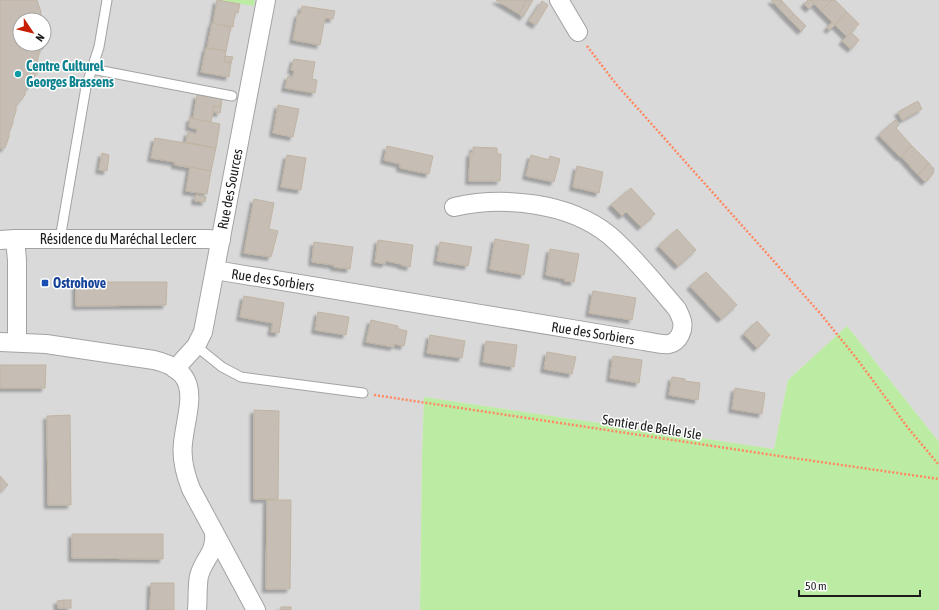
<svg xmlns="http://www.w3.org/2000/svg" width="939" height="610" font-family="'Asap Condensed',sans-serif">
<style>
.residential{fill:#dad9d9;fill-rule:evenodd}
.grass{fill:#bceba3}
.building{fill:#c6beb4;stroke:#c0b4a2;filter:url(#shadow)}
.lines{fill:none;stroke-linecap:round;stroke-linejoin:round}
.lane-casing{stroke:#a3a3a3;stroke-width:11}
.street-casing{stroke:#a3a3a3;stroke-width:20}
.path{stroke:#ff8861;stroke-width:2.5;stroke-dasharray:2 2;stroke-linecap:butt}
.lane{stroke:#fff;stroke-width:9}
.street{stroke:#fff;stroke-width:18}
.culture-dot{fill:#0f9aa8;stroke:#fff;stroke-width:1.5}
.transit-dot{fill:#1a4fb4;stroke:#fff;stroke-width:1.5}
.labels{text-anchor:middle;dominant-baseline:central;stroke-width:3;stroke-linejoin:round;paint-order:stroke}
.culture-label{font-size:14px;font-weight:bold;fill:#0d838f;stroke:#fff;text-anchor:start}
.street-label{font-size:14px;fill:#1c1c1c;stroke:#fff}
.transit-label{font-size:14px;font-weight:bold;fill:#164399;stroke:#fff;text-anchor:start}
</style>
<defs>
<filter id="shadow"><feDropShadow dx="-3.5" dy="3.5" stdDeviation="1" flood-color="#0004"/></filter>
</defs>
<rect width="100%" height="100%" fill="#eeebe1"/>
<path class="residential" d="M 0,0 L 939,0 L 939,442 L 847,326 L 788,380 L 774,449 L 424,397 L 422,455 L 420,610 L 0,610 ZM 20,20 L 44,20 L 44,44 L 20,44 Z"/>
<g class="grass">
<path d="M 218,0 L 255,0 L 254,6 Z"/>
<path d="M 847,326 L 939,442 L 939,610 L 420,610 L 422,455 L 424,397 L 774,449 L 788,380 Z"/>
</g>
<g class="building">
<path d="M 0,0 L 37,0 L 41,12 L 40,20 L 20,20 L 20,44 L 44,43 L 44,45 L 43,49 L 40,49 L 37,63 L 41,64 L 40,69 L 33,78 L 33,83 L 25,91 L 25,95 L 16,106 L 16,111 L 13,120 L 13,123 L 9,133 L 9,137 L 5,148 L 0,148 Z"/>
<path d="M 217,0 L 240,4 L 238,13 L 235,12 L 233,27 L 213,24 Z"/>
<path d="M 496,0 L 527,0 L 519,14 Z"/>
<path d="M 527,0 L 533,0 L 523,17 L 519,14 Z"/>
<path d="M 771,0 L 781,0 L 782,1 L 777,6 Z"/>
<path d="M 808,0 L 811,0 L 814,4 L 809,9 L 804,4 Z"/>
<path d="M 811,0 L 832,0 L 821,11 Z"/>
<path d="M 832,0 L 835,0 L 847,12 L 835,25 L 821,11 Z"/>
<path d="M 542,1 L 548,5 L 536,25 L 529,21 Z"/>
<path d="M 782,1 L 794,14 L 789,19 L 777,6 Z"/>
<path d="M 302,6 L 335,11 L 333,19 L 325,18 L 320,45 L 293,40 L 298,14 L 301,14 Z"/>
<path d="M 847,12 L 859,24 L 847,37 L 835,25 Z"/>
<path d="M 794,14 L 806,26 L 801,31 L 789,19 Z"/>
<path d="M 832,22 L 835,25 L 830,30 L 827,28 Z"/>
<path d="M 212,23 L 231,27 L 226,51 L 207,48 Z"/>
<path d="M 851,32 L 859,40 L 851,49 L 842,41 Z"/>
<path d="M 206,48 L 226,51 L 224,61 L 231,63 L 229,77 L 201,72 Z"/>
<path d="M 225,56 L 233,57 L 231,63 L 224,61 Z"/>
<path d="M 294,59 L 315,62 L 312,79 L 317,80 L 315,93 L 285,88 L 288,76 L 293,77 L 294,70 L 291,70 Z"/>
<path d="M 197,95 L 222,99 L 221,107 L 214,106 L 211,122 L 193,119 Z"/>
<path d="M 918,101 L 922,109 L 902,120 L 898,112 Z"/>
<path d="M 278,105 L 299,109 L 293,137 L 273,133 Z"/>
<path d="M 214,106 L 221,107 L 220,113 L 212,112 Z"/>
<path d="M 190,118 L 220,124 L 216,148 L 186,142 L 188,132 L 196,134 L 197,129 L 189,127 Z"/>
<path d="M 895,120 L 899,125 L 896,128 L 912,146 L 900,157 L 879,135 Z"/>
<path d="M 155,138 L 216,148 L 211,171 L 175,165 L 175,162 L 151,158 Z"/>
<path d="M 387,146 L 433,156 L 429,174 L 400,168 L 400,164 L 384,160 Z"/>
<path d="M 912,146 L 929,163 L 918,175 L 901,156 Z"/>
<path d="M 473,147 L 497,148 L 497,154 L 501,154 L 500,181 L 469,181 L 470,153 L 473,153 Z"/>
<path d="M 102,153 L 109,155 L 107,171 L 99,170 Z"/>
<path d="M 287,155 L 306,158 L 301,190 L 281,187 Z"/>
<path d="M 531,155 L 549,160 L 550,156 L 560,159 L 554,182 L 526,176 Z"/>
<path d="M 929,163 L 934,169 L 933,174 L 925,182 L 918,175 Z"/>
<path d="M 577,166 L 603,172 L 599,193 L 573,187 Z"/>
<path d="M 190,167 L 211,171 L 207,194 L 186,191 Z"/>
<path d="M 631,188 L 655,214 L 641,227 L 626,212 L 622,216 L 611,205 Z"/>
<path d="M 196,195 L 206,197 L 205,202 L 195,201 Z"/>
<path d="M 254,199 L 274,203 L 269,229 L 278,231 L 271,257 L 244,253 Z"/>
<path d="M 677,229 L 696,250 L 678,266 L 659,246 Z"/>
<path d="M 495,239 L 529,245 L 524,275 L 490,269 Z"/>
<path d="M 378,240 L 413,245 L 410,267 L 401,265 L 401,264 L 386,261 L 385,264 L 375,262 Z"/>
<path d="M 314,242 L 353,247 L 350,269 L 334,267 L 334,265 L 312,262 Z"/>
<path d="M 440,242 L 472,247 L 468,266 L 437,261 Z"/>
<path d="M 550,249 L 579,254 L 574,282 L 565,281 L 565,279 L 546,275 Z"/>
<path d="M 706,272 L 737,305 L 721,319 L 690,286 Z"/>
<path d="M 76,282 L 167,282 L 166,305 L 76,306 Z"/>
<path d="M 593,291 L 636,298 L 632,320 L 589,313 Z"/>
<path d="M 244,296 L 284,303 L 279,333 L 271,332 L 273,323 L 240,317 Z"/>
<path d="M 318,312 L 349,317 L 346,335 L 315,330 Z"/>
<path d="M 371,320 L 398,326 L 398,329 L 407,331 L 404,346 L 394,344 L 394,347 L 366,342 Z"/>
<path d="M 757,321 L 770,335 L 757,348 L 744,334 Z"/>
<path d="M 430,335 L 465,341 L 462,358 L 427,353 Z"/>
<path d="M 486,341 L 517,345 L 514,367 L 483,362 Z"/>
<path d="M 547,352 L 576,357 L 572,374 L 544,369 Z"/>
<path d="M 613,356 L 642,360 L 639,383 L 610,378 Z"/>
<path d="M 0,365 L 46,365 L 45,388 L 0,388 Z"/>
<path d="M 672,377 L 685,379 L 685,381 L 700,383 L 698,400 L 669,395 Z"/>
<path d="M 735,388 L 765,393 L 762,414 L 732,409 Z"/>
<path d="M 254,410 L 279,411 L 278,499 L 254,499 Z"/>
<path d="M 70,415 L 71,505 L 48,505 L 47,416 Z"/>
<path d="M 0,476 L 8,485 L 0,492 Z"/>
<path d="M 267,500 L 291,500 L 290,589 L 266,589 Z"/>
<path d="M 72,534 L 163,534 L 163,559 L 72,558 Z"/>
<path d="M 151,583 L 174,583 L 174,610 L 150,610 Z"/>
<path d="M 64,600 L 64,608 L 58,608 L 57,601 Z"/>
<rect x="64" y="600" width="7" height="8"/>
<rect x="281" y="607" width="10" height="3"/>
</g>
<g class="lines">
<defs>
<g id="lane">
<path d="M 92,69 L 232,96"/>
<path d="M 60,239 L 86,87 L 99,47 L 107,0"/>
<path d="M 196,346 L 222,367 L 241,377 L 363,393"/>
</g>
<g id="street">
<path d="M 559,0 L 578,32"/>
<path d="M 15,239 L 207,239 L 221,240"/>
<path d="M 0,240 L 15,239 L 17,260 L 17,342"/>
<path d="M 215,270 L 644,341 C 652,342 661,345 669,344 C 679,342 684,330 682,321 C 681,317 679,313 677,309 C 656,285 633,255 609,235 C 568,202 503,196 454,207"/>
<path d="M 0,342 L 46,344 L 154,360 C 205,372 187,406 183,443 C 181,459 185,474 191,489 L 256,610"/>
<path d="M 175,369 L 196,346 L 203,332 L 266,0"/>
<path d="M 197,610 C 198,599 197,586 199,576 C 204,558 216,553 214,533"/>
</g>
</defs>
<use href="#lane" class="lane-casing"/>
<use href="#street" class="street-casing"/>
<g class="path">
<path d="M 587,46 L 616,84 L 819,312 L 857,359 L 908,428 L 939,465"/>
<path d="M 374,395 L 786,457 L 939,479"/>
</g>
<use href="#lane" class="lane"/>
<use href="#street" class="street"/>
</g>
<circle class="culture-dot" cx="18" cy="74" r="4"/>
<rect class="transit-dot" x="41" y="279" width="8" height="8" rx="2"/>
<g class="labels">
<g class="culture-label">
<text x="26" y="66">Centre Culturel<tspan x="26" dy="16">Georges Brassens</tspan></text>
</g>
<g class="street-label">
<text transform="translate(230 189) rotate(-79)">Rue des Sources</text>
<text x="118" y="239">Résidence du Maréchal Leclerc</text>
<text transform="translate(273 280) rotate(9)">Rue des Sorbiers</text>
<text transform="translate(593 333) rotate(9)">Rue des Sorbiers</text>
<text transform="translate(652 427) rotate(9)">Sentier de Belle Isle</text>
</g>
<g class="transit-label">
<text x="53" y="283">Ostrohove</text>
</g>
</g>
<g transform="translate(32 32) rotate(125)"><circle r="19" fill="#ffffff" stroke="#a4a4a4"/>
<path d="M0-3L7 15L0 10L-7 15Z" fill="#c81d00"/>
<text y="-6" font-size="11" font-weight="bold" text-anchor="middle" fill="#1c1c1c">N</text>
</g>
<path d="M799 590v6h121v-6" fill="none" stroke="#1c1c1c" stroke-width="2"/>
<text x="805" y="590" font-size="12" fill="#1c1c1c" stroke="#ffffff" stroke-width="3" paint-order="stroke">50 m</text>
</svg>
